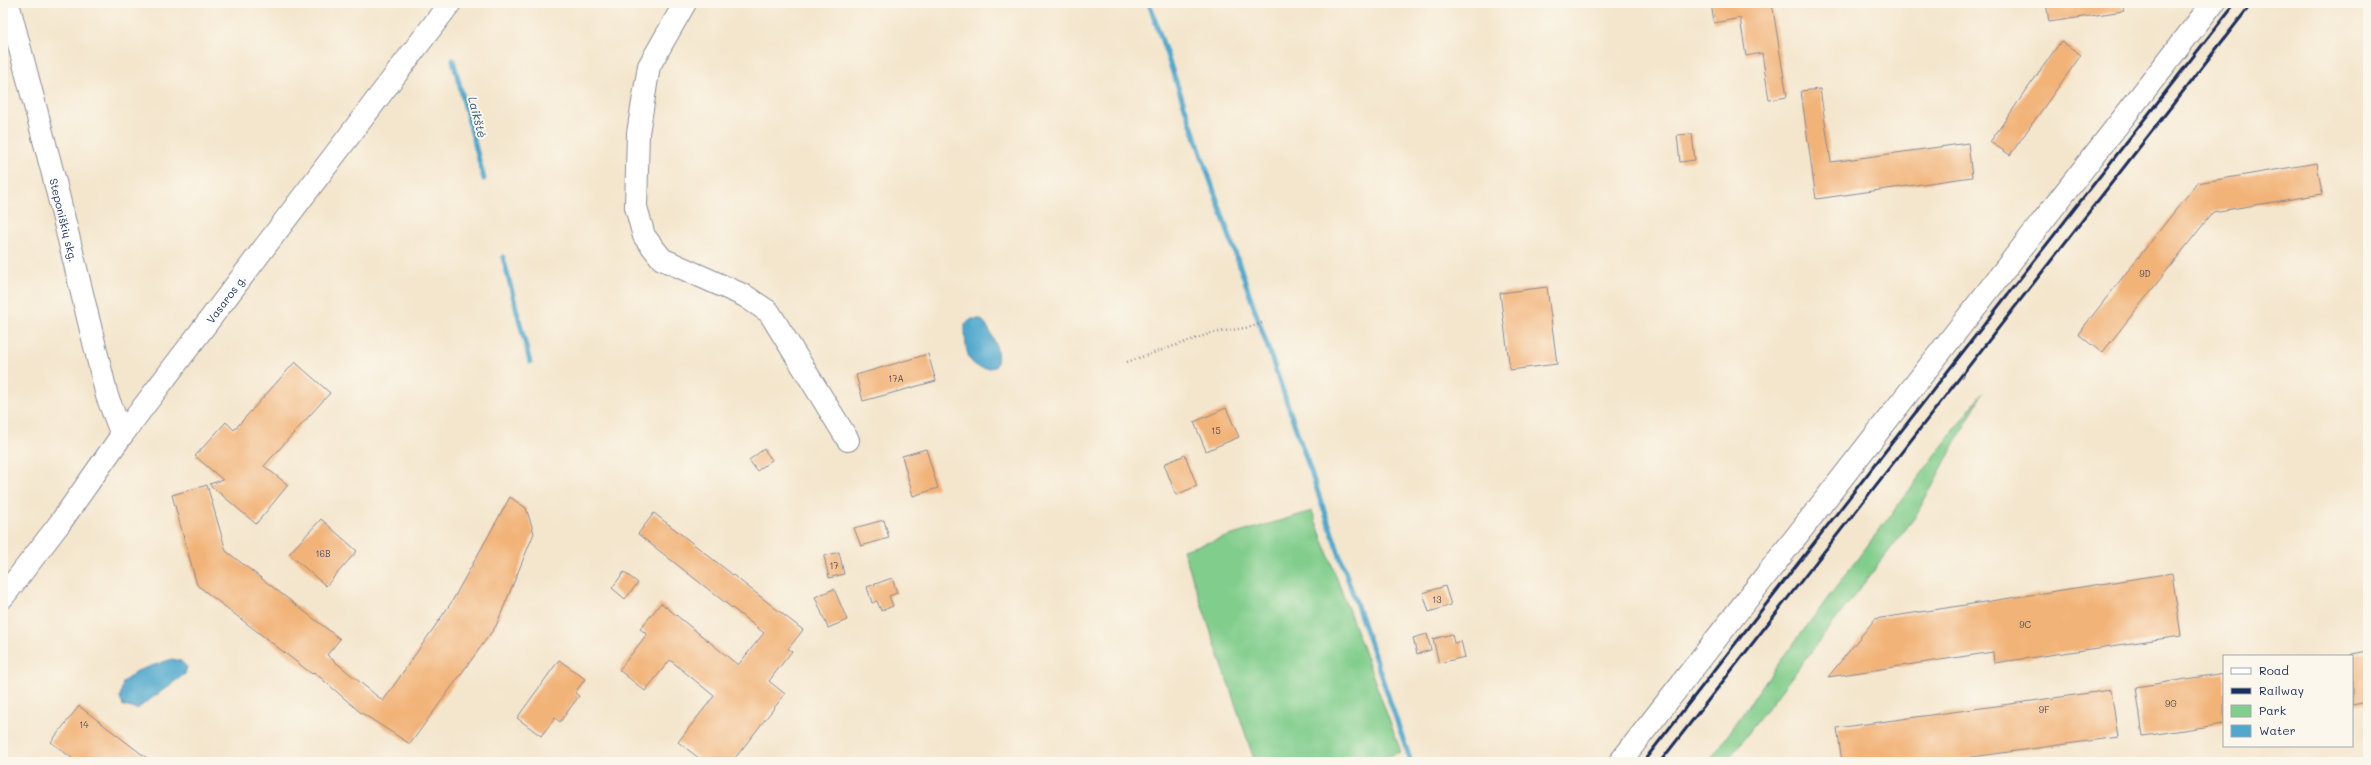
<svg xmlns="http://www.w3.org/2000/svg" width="2371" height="765" font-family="Mali,sans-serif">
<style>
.green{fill:#81cd8c;stroke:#4e7e75}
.water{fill:#50a8cd;stroke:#366c96}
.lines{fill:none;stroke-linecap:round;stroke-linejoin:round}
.stream{stroke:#50a8cd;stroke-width:5}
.building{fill:#f2b378}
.minor-casing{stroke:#888a96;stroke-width:24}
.path{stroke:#888a96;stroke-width:2.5;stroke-dasharray:1 3;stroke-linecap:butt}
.minor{stroke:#fff;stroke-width:22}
.rail{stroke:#1b2f5e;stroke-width:3}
.labels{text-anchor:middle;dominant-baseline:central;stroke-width:4;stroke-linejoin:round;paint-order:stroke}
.number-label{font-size:9px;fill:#515064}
.street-label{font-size:11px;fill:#1b2f5e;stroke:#fbf7ec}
.water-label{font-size:12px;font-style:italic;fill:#2e5985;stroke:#fbf7ec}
</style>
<rect width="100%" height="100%" fill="#fbf7ec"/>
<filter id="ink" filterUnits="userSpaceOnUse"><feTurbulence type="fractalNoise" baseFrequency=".025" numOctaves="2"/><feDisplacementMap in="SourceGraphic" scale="8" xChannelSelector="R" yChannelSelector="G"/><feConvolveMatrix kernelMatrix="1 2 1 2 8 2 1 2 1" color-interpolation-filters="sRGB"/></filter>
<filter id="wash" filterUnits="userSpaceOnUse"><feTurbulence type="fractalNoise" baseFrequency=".012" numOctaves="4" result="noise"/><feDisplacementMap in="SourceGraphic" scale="16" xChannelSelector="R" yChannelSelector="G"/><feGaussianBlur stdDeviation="0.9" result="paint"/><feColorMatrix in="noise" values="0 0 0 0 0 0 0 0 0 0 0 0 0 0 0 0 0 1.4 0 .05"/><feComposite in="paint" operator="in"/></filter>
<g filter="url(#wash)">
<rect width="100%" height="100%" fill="#f4e6cd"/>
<g class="green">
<path d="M 1983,392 L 1915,517 L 1726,762 L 1709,762 L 1767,679 Z"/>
<path d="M 1312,511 L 1401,752 L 1368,762 L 1255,762 L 1183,550 Z"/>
</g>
<g class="water">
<path d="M 972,319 L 981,319 C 991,329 1003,354 995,367 C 965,374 965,347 965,324 Z"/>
<path d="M 172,659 L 181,661 L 187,667 L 185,674 L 137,709 L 123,706 L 120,697 L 123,682 L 137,671 Z"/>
</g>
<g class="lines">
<g class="stream">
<path d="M 1149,3 L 1411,762"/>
<path d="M 453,60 L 484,179"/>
<path d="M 503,257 L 530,362"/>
</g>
</g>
<g id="blocks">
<g class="building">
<path d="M 1711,3 L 1772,3 L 1787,97 L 1769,100 L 1762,53 L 1746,56 L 1740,18 L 1714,23 Z"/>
<path d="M 2046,3 L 2123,3 L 2124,11 L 2049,22 Z"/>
<path d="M 2061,41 L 2081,55 L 2010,155 L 1990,142 Z"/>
<path d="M 1820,89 L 1831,162 L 1968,143 L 1972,177 L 1816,199 L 1801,91 Z"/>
<path d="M 1692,134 L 1695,160 L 1680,162 L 1677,135 Z"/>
<path d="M 2317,163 L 2322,194 L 2213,212 L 2102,353 L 2078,334 L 2197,183 Z"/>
<path d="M 1547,287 L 1557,364 L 1510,370 L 1500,293 Z"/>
<path d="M 928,354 L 936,381 L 863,401 L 856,375 Z"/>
<path d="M 295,362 L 330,393 L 264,466 L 288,485 L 256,524 L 209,484 L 223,480 L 195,456 L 226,422 L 234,430 Z"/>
<path d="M 1226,408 L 1239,437 L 1206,451 L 1194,422 Z"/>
<path d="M 764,449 L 772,460 L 757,471 L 749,460 Z"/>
<path d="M 926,449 L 938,488 L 913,496 L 902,456 Z"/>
<path d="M 1185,455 L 1197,486 L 1176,495 L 1164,464 Z"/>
<path d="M 207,485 L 226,551 L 340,639 L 327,655 L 383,701 L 451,603 L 510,497 L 526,508 L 534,533 L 496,626 L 410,744 L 360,712 L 314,672 L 312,674 L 197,585 L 172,495 Z"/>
<path d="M 654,513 L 803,630 L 788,649 L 792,651 L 769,681 L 785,694 L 732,762 L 704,762 L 678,742 L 714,696 L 670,660 L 645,691 L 619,670 L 647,634 L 640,629 L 661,603 L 738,665 L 764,633 L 638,534 Z"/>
<path d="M 321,519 L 357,551 L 326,586 L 289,554 Z"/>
<path d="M 884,520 L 889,538 L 861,546 L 854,528 Z"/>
<path d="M 839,552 L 844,574 L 829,578 L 824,556 Z"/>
<path d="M 624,572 L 638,583 L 625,599 L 612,588 Z"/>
<path d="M 2172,573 L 2181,636 L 1994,663 L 1993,652 L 1828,677 L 1875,619 Z"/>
<path d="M 892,578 L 897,593 L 889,596 L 893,606 L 881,611 L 877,601 L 872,603 L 867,587 Z"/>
<path d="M 1445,586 L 1451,605 L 1429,612 L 1423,593 Z"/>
<path d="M 834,589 L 847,620 L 828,628 L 815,597 Z"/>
<path d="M 1427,634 L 1431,650 L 1417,654 L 1413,638 Z"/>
<path d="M 1452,634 L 1454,643 L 1461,641 L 1465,657 L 1439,663 L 1433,639 Z"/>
<path d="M 2368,651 L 2368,702 L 2352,705 L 2352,654 Z"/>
<path d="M 559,660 L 585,679 L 575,693 L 579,696 L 560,722 L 555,718 L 541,736 L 517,718 Z"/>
<path d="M 2224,673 L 2224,724 L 2143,736 L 2136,687 Z"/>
<path d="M 2111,690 L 2118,737 L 1936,762 L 1842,762 L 1837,728 Z"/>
<path d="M 79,706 L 152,762 L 77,762 L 51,742 Z"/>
</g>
</g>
</g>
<g filter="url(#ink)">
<use href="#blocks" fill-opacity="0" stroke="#888a96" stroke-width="1"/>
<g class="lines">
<defs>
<g id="minor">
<path id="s1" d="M 8,3 L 54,178 L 107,396 L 122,435"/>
<path d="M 685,3 L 649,66 L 638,133 L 636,207 L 644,236 L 662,259 L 745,296 L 769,312 L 848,440"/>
<path id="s2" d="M 3,597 L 60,523 L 122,435 L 450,3"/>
<path d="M 1620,762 L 2213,3"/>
</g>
</defs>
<use href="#minor" class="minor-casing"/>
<path class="path" d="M 1127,362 L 1212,333 L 1251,327 L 1265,322"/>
<use href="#minor" class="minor"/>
<g class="rail">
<path d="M 1643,762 L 2235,3"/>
<path d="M 1660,762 L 2252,3"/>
</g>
</g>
</g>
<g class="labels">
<g class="number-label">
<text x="2145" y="273">9D</text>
<text x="896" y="378">17A</text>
<text x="1216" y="430">15</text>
<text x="323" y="553">16B</text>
<text x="834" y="565">17</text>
<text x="1437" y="599">13</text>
<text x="2025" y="624">9C</text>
<text x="2171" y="703">9G</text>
<text x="2044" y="709">9F</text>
<text x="84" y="724">14</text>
</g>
<g class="street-label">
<text stroke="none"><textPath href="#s1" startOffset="224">Steponiškių skg.</textPath></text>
<text stroke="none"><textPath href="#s2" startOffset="372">Vasaros g.</textPath></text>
</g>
<g class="water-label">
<text transform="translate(478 117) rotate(76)">Laikštė</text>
</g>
</g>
<rect width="2371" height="765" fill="none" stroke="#fbf7ec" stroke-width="16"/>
<rect x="2223" y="655" width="130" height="92" fill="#fbf7ec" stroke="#a1a7b3"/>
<rect x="2231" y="668" width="20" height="6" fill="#ffffff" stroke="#a1a7b3"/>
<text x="2259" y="675" font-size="12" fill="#1b2f5e">Road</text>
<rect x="2231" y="688" width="20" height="6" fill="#1b2f5e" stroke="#a1a7b3"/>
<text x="2259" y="695" font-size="12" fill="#1b2f5e">Railway</text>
<rect x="2231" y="705" width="20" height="12" fill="#81cd8c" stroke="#a1a7b3"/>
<text x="2259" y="715" font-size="12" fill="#1b2f5e">Park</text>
<rect x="2231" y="725" width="20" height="12" fill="#50a8cd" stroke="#a1a7b3"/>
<text x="2259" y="735" font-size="12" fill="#1b2f5e">Water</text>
</svg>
